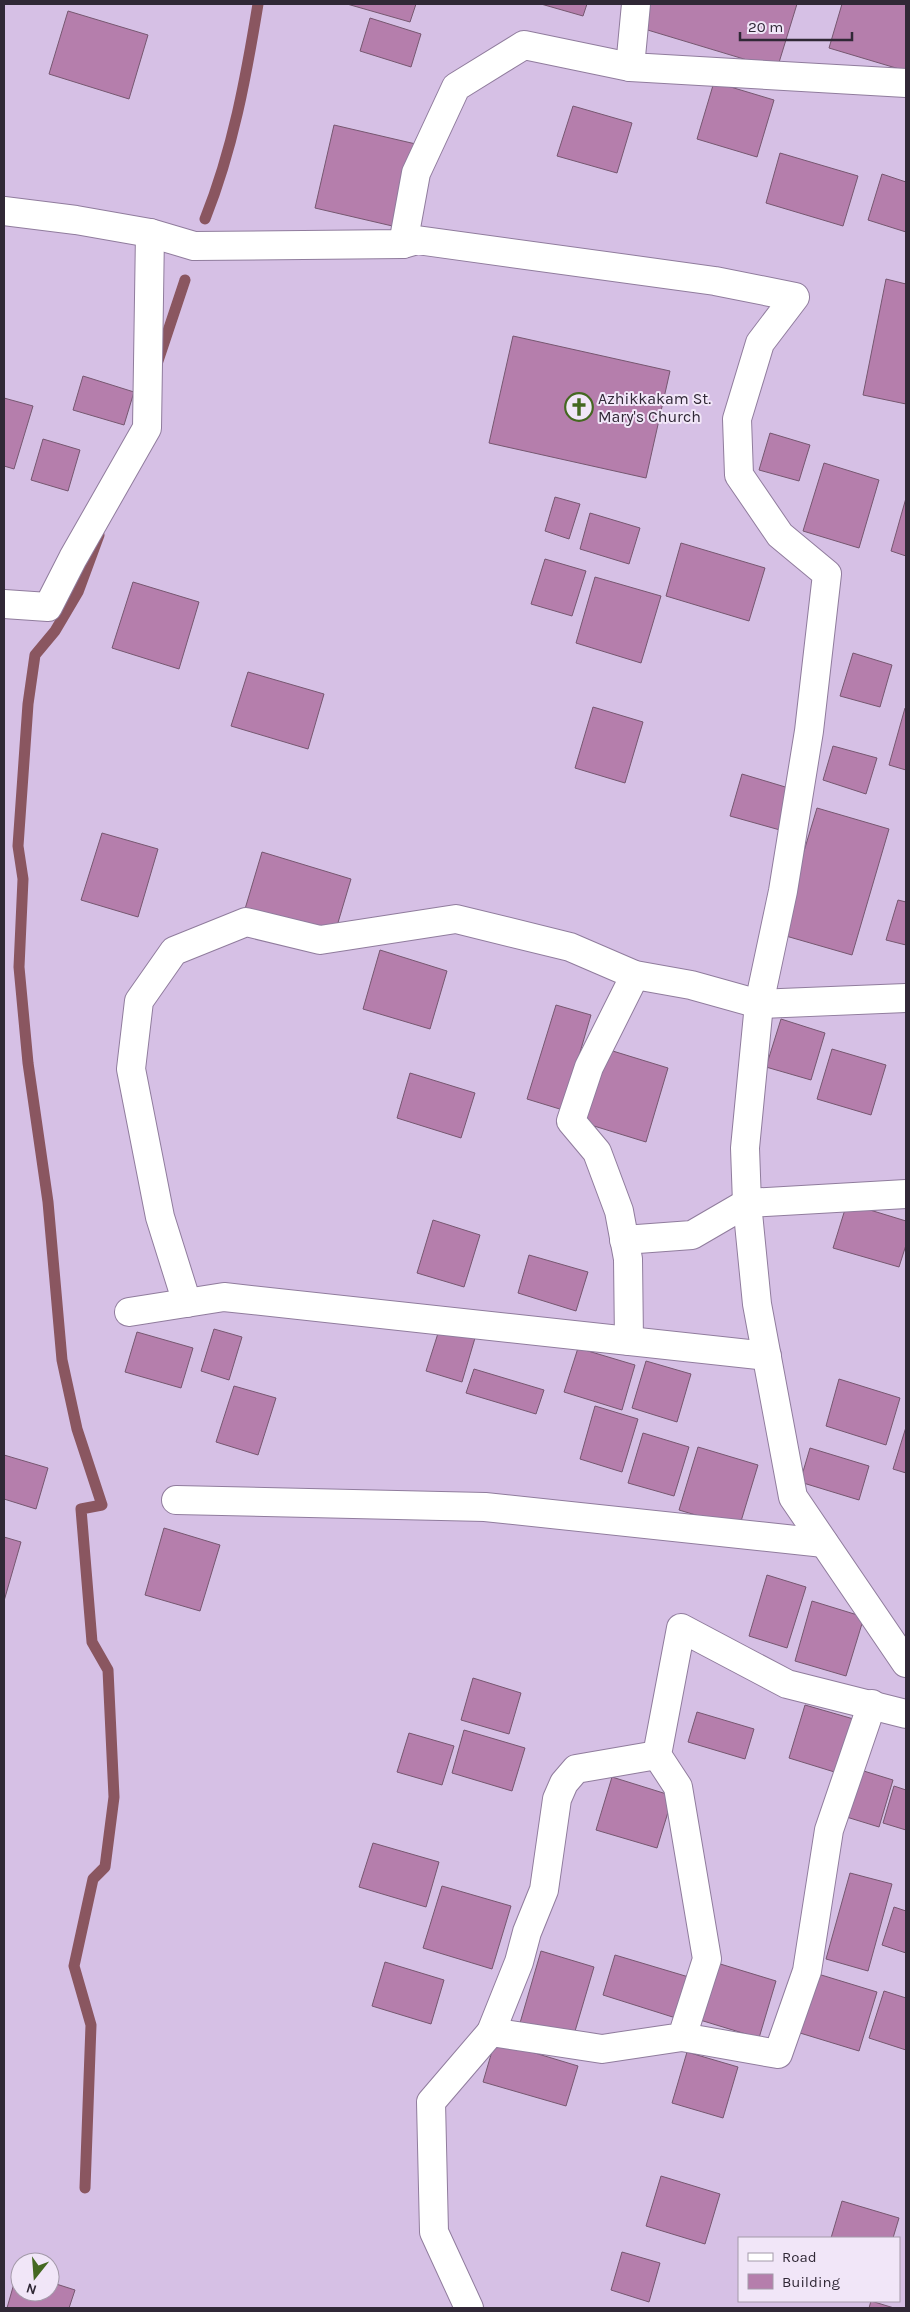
<svg xmlns="http://www.w3.org/2000/svg" width="910" height="2312" font-family="Karla,sans-serif">
<style>
.lines{fill:none;stroke-linecap:round;stroke-linejoin:round}
.stream{stroke:#8a5660;stroke-width:11}
.building{fill:#b57eac;stroke:#765770}
.street-casing{stroke:#907c9d;stroke-width:30}
.street{stroke:#fff;stroke-width:28}
.labels{text-anchor:middle;dominant-baseline:central;stroke-width:4;stroke-linejoin:round;paint-order:stroke}
.poi-label{font-size:16px;fill:#302836;stroke:#f1e6f8;text-anchor:start}
</style>
<rect width="100%" height="100%" fill="#d6c0e5"/>
<g class="lines">
<g class="stream">
<path d="M 205,219 C 233,149 246,77 258,4"/>
<path d="M 157,364 L 185,280"/>
<path d="M 85,2188 L 91,2025 L 74,1966 L 93,1879 L 105,1867 L 114,1797 L 108,1670 L 92,1642 L 81,1509 L 102,1505 L 77,1429 L 62,1360 L 48,1202 L 28,1063 L 19,967 L 23,879 L 18,846 L 28,704 L 35,655 L 55,631 L 78,592 L 99,535"/>
</g>
</g>
<g class="building">
<path d="M 347,4 L 416,4 L 410,22 Z"/>
<path d="M 541,4 L 587,4 L 583,16 Z"/>
<path d="M 648,4 L 797,4 L 777,69 L 641,28 Z"/>
<path d="M 842,4 L 906,4 L 906,71 L 829,48 Z"/>
<path d="M 68,11 L 148,35 L 129,99 L 49,74 Z"/>
<path d="M 370,18 L 421,34 L 411,67 L 360,51 Z"/>
<path d="M 714,82 L 774,100 L 757,157 L 697,139 Z"/>
<path d="M 573,106 L 632,123 L 617,173 L 557,156 Z"/>
<path d="M 334,125 L 420,145 L 401,228 L 315,208 Z"/>
<path d="M 780,153 L 858,176 L 843,226 L 766,203 Z"/>
<path d="M 882,174 L 906,182 L 906,232 L 868,220 Z"/>
<path d="M 886,279 L 906,284 L 906,404 L 863,395 Z"/>
<path d="M 513,336 L 670,371 L 646,478 L 489,443 Z"/>
<path d="M 83,376 L 134,392 L 124,425 L 73,410 Z"/>
<path d="M 4,398 L 33,406 L 14,469 L 4,466 Z"/>
<path d="M 770,433 L 810,445 L 799,481 L 759,470 Z"/>
<path d="M 43,439 L 80,450 L 68,491 L 31,480 Z"/>
<path d="M 824,463 L 879,480 L 859,548 L 803,531 Z"/>
<path d="M 555,497 L 580,504 L 569,539 L 545,531 Z"/>
<path d="M 906,498 L 906,556 L 891,551 Z"/>
<path d="M 590,513 L 640,528 L 629,564 L 580,549 Z"/>
<path d="M 681,543 L 765,568 L 749,621 L 666,596 Z"/>
<path d="M 545,559 L 586,571 L 572,616 L 531,604 Z"/>
<path d="M 595,577 L 661,596 L 641,663 L 576,643 Z"/>
<path d="M 133,582 L 199,602 L 179,669 L 112,648 Z"/>
<path d="M 853,653 L 892,665 L 880,707 L 840,696 Z"/>
<path d="M 248,672 L 324,694 L 308,749 L 231,726 Z"/>
<path d="M 593,707 L 643,722 L 625,783 L 575,768 Z"/>
<path d="M 905,708 L 906,709 L 906,770 L 889,765 Z"/>
<path d="M 833,746 L 877,758 L 866,794 L 823,780 Z"/>
<path d="M 742,774 L 792,789 L 780,830 L 730,816 Z"/>
<path d="M 817,808 L 889,829 L 852,955 L 779,934 Z"/>
<path d="M 102,833 L 158,849 L 138,917 L 81,900 Z"/>
<path d="M 262,852 L 351,879 L 334,936 L 245,909 Z"/>
<path d="M 898,900 L 906,902 L 906,945 L 886,940 Z"/>
<path d="M 380,950 L 447,971 L 430,1029 L 363,1009 Z"/>
<path d="M 556,1005 L 591,1015 L 563,1110 L 527,1099 Z"/>
<path d="M 781,1019 L 825,1033 L 811,1080 L 766,1067 Z"/>
<path d="M 603,1048 L 668,1068 L 646,1142 L 581,1122 Z"/>
<path d="M 832,1049 L 886,1065 L 871,1115 L 817,1099 Z"/>
<path d="M 410,1073 L 475,1093 L 461,1138 L 397,1118 Z"/>
<path d="M 847,1203 L 906,1221 L 906,1245 L 899,1267 L 833,1248 Z"/>
<path d="M 433,1220 L 480,1235 L 464,1287 L 417,1273 Z"/>
<path d="M 529,1255 L 588,1272 L 576,1311 L 518,1293 Z"/>
<path d="M 440,1327 L 475,1338 L 462,1382 L 426,1371 Z"/>
<path d="M 214,1329 L 242,1337 L 229,1380 L 201,1371 Z"/>
<path d="M 137,1332 L 193,1348 L 181,1388 L 125,1372 Z"/>
<path d="M 578,1348 L 635,1365 L 622,1410 L 564,1392 Z"/>
<path d="M 646,1361 L 691,1374 L 677,1422 L 632,1408 Z"/>
<path d="M 474,1369 L 544,1390 L 536,1414 L 466,1393 Z"/>
<path d="M 839,1379 L 900,1398 L 886,1445 L 826,1426 Z"/>
<path d="M 234,1386 L 276,1398 L 258,1455 L 216,1442 Z"/>
<path d="M 595,1406 L 638,1419 L 622,1472 L 580,1459 Z"/>
<path d="M 906,1427 L 906,1473 L 893,1469 Z"/>
<path d="M 643,1433 L 689,1447 L 674,1496 L 628,1483 Z"/>
<path d="M 698,1447 L 758,1465 L 739,1528 L 679,1510 Z"/>
<path d="M 810,1448 L 869,1466 L 859,1500 L 800,1482 Z"/>
<path d="M 4,1455 L 48,1468 L 36,1509 L 4,1499 Z"/>
<path d="M 164,1528 L 220,1545 L 200,1611 L 145,1595 Z"/>
<path d="M 4,1537 L 21,1542 L 4,1601 Z"/>
<path d="M 767,1575 L 806,1587 L 787,1648 L 749,1636 Z"/>
<path d="M 812,1601 L 864,1617 L 846,1676 L 795,1661 Z"/>
<path d="M 473,1678 L 521,1693 L 509,1734 L 461,1720 Z"/>
<path d="M 805,1705 L 857,1720 L 841,1774 L 789,1758 Z"/>
<path d="M 697,1712 L 754,1729 L 745,1759 L 688,1742 Z"/>
<path d="M 464,1730 L 525,1748 L 512,1791 L 452,1773 Z"/>
<path d="M 409,1733 L 454,1746 L 442,1785 L 397,1772 Z"/>
<path d="M 854,1768 L 893,1780 L 879,1827 L 840,1815 Z"/>
<path d="M 612,1777 L 673,1796 L 657,1848 L 596,1830 Z"/>
<path d="M 894,1786 L 906,1790 L 906,1830 L 883,1823 Z"/>
<path d="M 373,1843 L 439,1862 L 426,1907 L 359,1887 Z"/>
<path d="M 850,1873 L 892,1884 L 868,1971 L 826,1959 Z"/>
<path d="M 442,1886 L 511,1906 L 492,1969 L 423,1948 Z"/>
<path d="M 894,1907 L 906,1911 L 906,1953 L 882,1945 Z"/>
<path d="M 541,1951 L 594,1967 L 573,2038 L 520,2023 Z"/>
<path d="M 615,1955 L 692,1978 L 679,2019 L 603,1995 Z"/>
<path d="M 385,1962 L 444,1980 L 431,2024 L 372,2006 Z"/>
<path d="M 717,1963 L 776,1981 L 759,2038 L 700,2020 Z"/>
<path d="M 818,1974 L 877,1992 L 859,2051 L 800,2033 Z"/>
<path d="M 884,1991 L 906,1998 L 906,2050 L 869,2038 Z"/>
<path d="M 495,2041 L 578,2066 L 566,2106 L 483,2082 Z"/>
<path d="M 687,2052 L 738,2067 L 723,2118 L 672,2103 Z"/>
<path d="M 661,2176 L 720,2194 L 705,2244 L 646,2226 Z"/>
<path d="M 842,2201 L 899,2218 L 893,2238 L 831,2238 Z"/>
<path d="M 622,2252 L 660,2263 L 649,2302 L 611,2290 Z"/>
<path d="M 17,2273 L 20,2274 L 20,2292 L 50,2292 L 50,2282 L 75,2290 L 69,2308 L 7,2308 Z"/>
<path d="M 871,2301 L 894,2308 L 869,2308 Z"/>
</g>
<g class="lines">
<defs>
<g id="street">
<path d="M 636,4 L 630,67 L 906,83"/>
<path d="M 4,211 L 76,220 L 150,233 L 194,246 L 403,244 L 417,240 L 715,281 L 795,297 L 760,343 L 737,419 L 739,475 L 780,535 L 827,574 L 809,731 L 783,891 L 759,1004 L 745,1148 L 747,1203 L 757,1304 L 793,1497 L 906,1663"/>
<path d="M 403,244 L 416,173 L 456,87 L 524,45 L 630,67"/>
<path d="M 4,604 L 48,607 L 73,558 L 147,428 L 150,233"/>
<path d="M 624,1240 L 692,1235 L 747,1203 L 906,1194"/>
<path d="M 187,1303 L 160,1217 L 131,1069 L 139,1001 L 174,951 L 246,922 L 320,940 L 456,919 L 570,947 L 635,975 L 691,985 L 759,1004 L 906,998"/>
<path d="M 129,1312 L 224,1297 L 767,1356"/>
<path d="M 629,1341 L 628,1259 L 619,1211 L 597,1152 L 571,1121 L 589,1067 L 635,975"/>
<path d="M 176,1500 L 485,1507 L 824,1543"/>
<path d="M 491,2032 L 519,1962 L 527,1932 L 544,1890 L 557,1799 L 564,1783 L 576,1769 L 657,1755"/>
<path d="M 682,2037 L 778,2054 L 807,1971 L 829,1830 L 872,1704"/>
<path d="M 469,2308 L 434,2232 L 431,2102 L 491,2032 L 602,2049 L 682,2037 L 707,1959 L 678,1787 L 657,1755 L 681,1628 L 787,1684 L 906,1714"/>
</g>
</defs>
<use href="#street" class="street-casing"/>
<use href="#street" class="street"/>
</g>
<defs>
<symbol id="church-ring" viewBox="-11 -11 22 22"><circle r="9.5" fill="#f1e6f8" stroke="#446821" stroke-width="1.5"/><path d="M-1.2-6h2.4v3.5h3.3v2.4h-3.3V6h-2.4V-.1h-3.3v-2.4h3.3Z" fill="#446821"/></symbol>
</defs>
<g fill-rule="evenodd">
<use href="#church-ring" x="563" y="391" width="32" height="32"/>
</g>
<g class="labels">
<g class="poi-label">
<text x="598" y="398">Azhikkakam St.<tspan x="598" dy="18">Mary's Church</tspan></text>
</g>
</g>
<rect width="910" height="2312" fill="none" stroke="#302836" stroke-width="10"/>
<rect x="738" y="2237" width="162" height="65" fill="#f1e6f8" stroke="#a49aaa"/>
<rect x="748" y="2253" width="25" height="8" fill="#ffffff" stroke="#a49aaa"/>
<text x="782" y="2262" font-size="15" fill="#302836">Road</text>
<rect x="748" y="2274" width="25" height="15" fill="#b57eac" stroke="#a49aaa"/>
<text x="782" y="2287" font-size="15" fill="#302836">Building</text>
<g transform="translate(35 2277) rotate(197)"><circle r="24" fill="#f1e6f8" stroke="#a49aaa"/>
<path d="M0-4L9 19L0 12L-9 19Z" fill="#446821"/>
<text y="-8" font-size="14" font-weight="bold" text-anchor="middle" fill="#302836">N</text>
</g>
<path d="M740 32v8h112v-8" fill="none" stroke="#302836" stroke-width="2.5"/>
<text x="748" y="32" font-size="15" fill="#302836" stroke="#f1e6f8" stroke-width="4" paint-order="stroke">20 m</text>
</svg>
